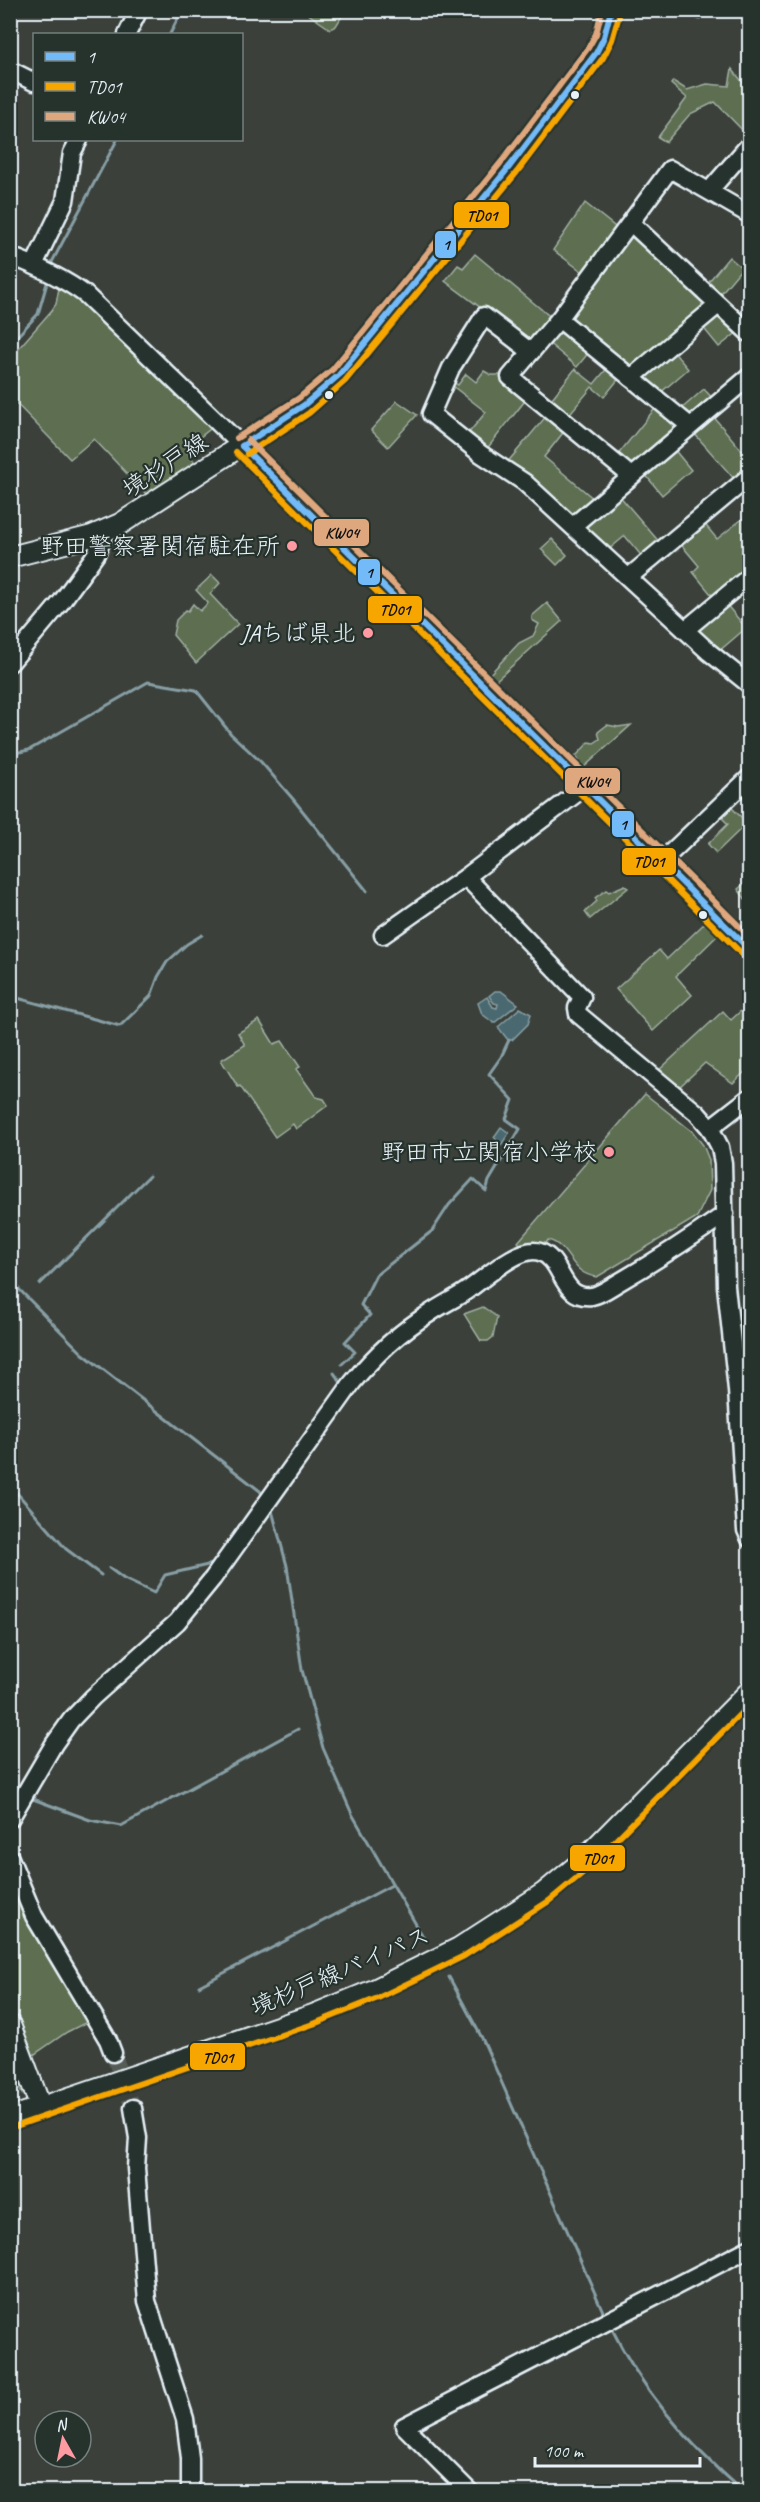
<svg xmlns="http://www.w3.org/2000/svg" width="760" height="2502" font-family="Caveat,'Klee One',sans-serif">
<style>
.green{fill:#5d6e51;stroke:#a2b0a4;stroke-width:1.5}
.water{fill:#48686f;stroke:#889fa6;stroke-width:1.5}
.lines{fill:none;stroke-linecap:round;stroke-linejoin:round}
.stream{stroke:#889fa6;stroke-width:3}
.minor-tunnel{stroke:#555b56;stroke-width:16;stroke-dasharray:16 8;stroke-linecap:butt}
.minor-casing{stroke:#e8f1f8;stroke-width:21}
.major-casing{stroke:#e8f1f8;stroke-width:24}
.minor{stroke:#26332d;stroke-width:16}
.major{stroke:#26332d;stroke-width:20}
.bus-1-casing{stroke:#26332d;stroke-width:10}
.bus-2-casing{stroke:#26332d;stroke-width:10}
.bus-3-casing{stroke:#26332d;stroke-width:10}
.bus-1{stroke:#73baf8;stroke-width:6}
.bus-2{stroke:#f7a600;stroke-width:6}
.bus-3{stroke:#dfa77e;stroke-width:6}
.bus-dot{fill:#e8f1f8;stroke:#26332d;stroke-width:2}
.poi-dot{fill:#ff9aa2;stroke:#26332d;stroke-width:2}
.labels{text-anchor:middle;dominant-baseline:central;stroke-width:4.5;stroke-linejoin:round;paint-order:stroke}
.street-label{font-size:24px;fill:#e8f1f8;stroke:#26332d}
.poi-label{font-size:24px;fill:#e8f1f8;stroke:#26332d;text-anchor:end}
.line-badge{stroke:#26332d;stroke-width:2}
.pale-badge-label{font-size:16px;text-anchor:middle;font-weight:bold;fill:#111}
</style>
<rect width="100%" height="100%" fill="#3b403a"/>
<filter id="ink" filterUnits="userSpaceOnUse"><feTurbulence type="fractalNoise" baseFrequency=".0167" numOctaves="2"/><feDisplacementMap in="SourceGraphic" scale="12" xChannelSelector="R" yChannelSelector="G"/><feConvolveMatrix kernelMatrix="1 2 1 2 8 2 1 2 1" color-interpolation-filters="sRGB"/></filter>
<g filter="url(#ink)">
<g class="green">
<path d="M 304,11 L 340,11 L 344,13 L 336,26 L 330,29 Z"/>
<path d="M 732,69 L 749,90 L 748,136 L 715,102 L 690,114 L 666,142 L 658,137 L 687,98 L 671,84 L 673,81 L 687,90 L 707,84 L 729,86 Z"/>
<path d="M 585,203 L 619,230 L 587,275 L 553,250 Z"/>
<path d="M 634,233 L 707,302 L 707,307 L 634,368 L 628,369 L 568,319 L 629,234 Z"/>
<path d="M 475,254 L 553,319 L 528,343 L 445,281 L 458,265 L 463,268 Z"/>
<path d="M 729,257 L 742,268 L 717,298 L 705,286 Z"/>
<path d="M 61,286 L 71,291 L 214,426 L 185,449 L 197,465 L 149,497 L 94,439 L 70,459 L 11,398 L 11,357 L 52,310 L 56,304 L 59,288 Z"/>
<path d="M 720,313 L 739,331 L 719,347 L 701,325 Z"/>
<path d="M 557,328 L 590,351 L 577,367 L 546,341 Z"/>
<path d="M 672,350 L 688,369 L 659,394 L 642,380 Z"/>
<path d="M 609,366 L 621,376 L 604,397 L 592,387 L 567,417 L 549,402 L 575,369 L 594,384 Z"/>
<path d="M 484,371 L 491,375 L 501,375 L 528,397 L 486,450 L 467,435 L 486,412 L 450,384 L 452,381 L 458,385 L 466,374 L 476,382 Z"/>
<path d="M 704,389 L 714,400 L 693,418 L 679,411 Z"/>
<path d="M 397,401 L 417,415 L 388,447 L 371,430 Z"/>
<path d="M 657,406 L 680,424 L 680,430 L 634,468 L 616,457 Z"/>
<path d="M 548,414 L 566,429 L 544,457 L 595,500 L 571,517 L 506,464 Z"/>
<path d="M 712,415 L 749,459 L 749,470 L 736,481 L 693,432 Z"/>
<path d="M 673,448 L 691,470 L 662,495 L 644,473 Z"/>
<path d="M 618,494 L 661,544 L 644,559 L 625,536 L 608,550 L 584,528 L 583,523 Z"/>
<path d="M 746,516 L 749,520 L 749,569 L 715,599 L 693,572 L 699,566 L 679,542 L 703,522 L 717,539 Z"/>
<path d="M 552,539 L 567,555 L 557,565 L 541,549 Z"/>
<path d="M 212,575 L 220,583 L 210,594 L 238,624 L 196,663 L 173,635 L 176,620 L 186,610 L 188,611 L 193,604 L 200,611 L 208,603 L 196,590 Z"/>
<path d="M 547,603 L 562,621 L 493,683 L 487,677 L 519,643 L 533,636 L 539,624 L 532,620 L 532,616 Z"/>
<path d="M 725,603 L 746,628 L 718,652 L 695,628 Z"/>
<path d="M 607,725 L 618,727 L 631,725 L 583,768 L 576,756 L 589,742 L 594,743 L 600,739 L 598,732 Z"/>
<path d="M 731,807 L 747,823 L 716,853 L 708,844 L 728,824 L 721,817 Z"/>
<path d="M 746,882 L 749,886 L 749,917 L 749,904 L 738,889 Z"/>
<path d="M 625,885 L 628,888 L 590,919 L 585,912 L 597,901 L 595,898 L 606,890 L 609,892 Z"/>
<path d="M 707,921 L 720,933 L 676,976 L 692,995 L 653,1031 L 616,989 L 659,950 L 667,959 Z"/>
<path d="M 749,986 L 749,1068 L 733,1083 L 705,1063 L 677,1089 L 656,1073 L 723,1011 L 731,1020 L 745,1007 L 741,994 Z"/>
<path d="M 259,1020 L 274,1044 L 282,1041 L 300,1067 L 296,1069 L 316,1097 L 324,1099 L 328,1105 L 296,1129 L 293,1124 L 275,1137 L 240,1086 L 238,1087 L 221,1060 L 245,1045 L 238,1033 Z"/>
<path d="M 645,1094 L 693,1132 L 703,1145 L 709,1160 L 710,1190 L 697,1217 L 597,1277 C 569,1274 571,1246 548,1240 L 545,1245 L 532,1242 L 520,1244 L 518,1242 Z"/>
<path d="M 483,1307 L 497,1317 L 493,1337 L 488,1341 L 481,1341 L 464,1314 Z"/>
<path d="M 11,1868 L 89,2021 L 67,2032 L 29,2058 L 11,2008 Z"/>
<path d="M 10,2045 L 24,2087 L 22,2094 L 11,2071 Z"/>
</g>
<g class="water">
<path d="M 495,991 L 501,991 L 518,1004 L 494,1023 L 482,1014 L 478,1003 L 487,997 L 493,1007 L 497,1008 L 498,1004 L 494,1003 L 489,996 Z"/>
<path d="M 520,1008 L 531,1014 L 528,1024 L 512,1040 L 508,1040 L 498,1027 Z"/>
<path d="M 501,1127 L 509,1133 L 501,1145 L 494,1137 Z"/>
</g>
<g class="lines">
<g class="stream">
<path d="M 677,10 L 700,19"/>
<path d="M 170,34 L 182,10"/>
<path d="M 51,264 L 117,140"/>
<path d="M 10,344 L 38,314 L 47,283"/>
<path d="M 10,754 L 29,750 L 148,682 L 196,690 L 231,734 L 261,762 L 293,799 L 367,891"/>
<path d="M 10,996 L 120,1026 L 151,996 L 158,977 L 167,962 L 187,944 L 202,935"/>
<path d="M 10,1280 L 82,1353 L 260,1491 L 264,1497"/>
<path d="M 40,1284 L 149,1176"/>
<path d="M 10,1313 L 16,1308"/>
<path d="M 342,1364 L 355,1352 L 345,1342 L 370,1315 L 361,1305 L 376,1275 L 432,1231 L 449,1205 L 473,1179 L 486,1191 L 489,1181 L 520,1129 L 506,1119 L 513,1100 L 489,1074 L 501,1057 L 509,1040"/>
<path d="M 334,1373 L 342,1384 L 340,1386"/>
<path d="M 10,1485 L 66,1549 L 101,1575"/>
<path d="M 271,1507 L 287,1566 L 302,1670 L 323,1748 L 352,1814 L 425,1940"/>
<path d="M 109,1568 L 124,1579 L 154,1593 L 165,1575 L 212,1564 L 251,1511"/>
<path d="M 33,1799 L 90,1820 L 121,1826 L 298,1729"/>
<path d="M 449,1977 L 482,2038 L 605,2316"/>
<path d="M 199,1986 L 392,1885"/>
<path d="M 611,2327 C 642,2391 689,2445 743,2492"/>
</g>
<path class="minor-tunnel" d="M 113,2053 L 133,2108"/>
<defs>
<g id="minor">
<path d="M 127,34 L 139,10"/>
<path d="M 10,70 L 34,82"/>
<path d="M 710,190 L 750,144"/>
<path d="M 631,223 L 750,334"/>
<path d="M 10,256 C 37,266 63,278 86,295 L 242,446"/>
<path d="M 34,265 L 65,201 L 72,153 L 79,140"/>
<path d="M 559,319 L 690,426"/>
<path d="M 531,352 L 484,316 L 451,368 L 431,414 L 481,454 L 524,482 L 709,652 L 750,685"/>
<path d="M 631,378 L 718,305"/>
<path d="M 631,476 L 510,377 L 559,319 L 670,169 L 750,215"/>
<path d="M 574,525 L 750,376"/>
<path d="M 629,577 L 750,476"/>
<path d="M 685,630 L 750,576"/>
<path d="M 10,663 L 62,601 L 96,554 L 106,531"/>
<path d="M 661,862 L 750,777"/>
<path d="M 466,877 L 582,997 L 577,1008 L 578,1014 L 697,1113 L 710,1128 L 720,1147 L 723,1163 L 726,1286 L 737,1390 L 746,1530 L 750,1539"/>
<path d="M 383,935 L 466,877 L 585,787"/>
<path d="M 710,1128 L 750,1097"/>
<path d="M 10,1819 L 54,1744 L 71,1720 L 93,1697 L 177,1622 L 213,1578 L 352,1383 C 373,1357 401,1331 430,1313 C 443,1304 457,1298 469,1289 C 485,1278 520,1245 540,1252 C 564,1260 560,1300 592,1296 C 602,1294 612,1286 621,1281 C 657,1260 691,1238 725,1214"/>
<path d="M 10,1858 L 34,1916 L 108,2040 L 113,2053"/>
<path d="M 133,2108 L 138,2138 L 136,2168 L 147,2301 L 185,2419 L 190,2458 L 190,2492"/>
<path d="M 470,2492 L 404,2426 L 750,2248"/>
</g>
<g id="major">
<path d="M 242,446 L 750,950"/>
<path d="M 10,557 L 92,536 L 120,524 L 304,405 L 329,385 L 363,347 L 566,94 C 586,67 604,44 611,10"/>
<path d="M 10,2025 L 41,2108"/>
<path d="M 10,2118 L 313,2015 L 374,1990 L 459,1948 L 544,1893 L 579,1864 L 750,1691"/>
</g>
</defs>
<use href="#minor" class="minor-casing"/>
<use href="#major" class="major-casing"/>
<use href="#minor" class="minor"/>
<use href="#major" class="major"/>
<defs>
<g id="bus-1">
<path d="M 242,446 L 750,950"/>
<path d="M 242,446 L 304,405 L 339,375 L 510,166 L 596,53 L 604,37 L 611,10"/>
</g>
<g id="bus-2">
<path d="M 236,452 L 744,956"/>
<path d="M 247,454 L 309,413 L 345,381 L 517,172 L 603,58 L 612,40 L 620,12"/>
<path d="M 13,2127 L 316,2023 L 378,1998 L 464,1956 L 549,1901 L 585,1871 L 750,1704"/>
</g>
<g id="bus-3">
<path d="M 237,438 L 299,398 L 333,369 L 503,160 L 588,48 L 596,34 L 602,10"/>
<path d="M 248,440 L 750,937"/>
</g>
</defs>
<use href="#bus-1" class="bus-1-casing"/>
<use href="#bus-2" class="bus-2-casing"/>
<use href="#bus-3" class="bus-3-casing"/>
<use href="#bus-1" class="bus-1"/>
<use href="#bus-2" class="bus-2"/>
<use href="#bus-3" class="bus-3"/>
</g>
</g>
<g class="bus-dot">
<circle cx="575" cy="95" r="5"/>
<circle cx="329" cy="395" r="5"/>
<circle cx="703" cy="915" r="5"/>
</g>
<g class="poi-dot">
<circle cx="292" cy="546" r="6"/>
<circle cx="368" cy="633" r="6"/>
<circle cx="609" cy="1152" r="6"/>
</g>
<g class="labels">
<g class="street-label">
<text transform="translate(165 465) rotate(-33)">境杉戸線</text>
<text transform="translate(340 1971) rotate(-23)">境杉戸線バイパス</text>
</g>
<g class="poi-label">
<text x="280" y="546">野田警察署関宿駐在所</text>
<text x="356" y="633">JAちば県北</text>
<text x="597" y="1152">野田市立関宿小学校</text>
</g>
</g>
<g class="line-badge">
<rect x="453" y="201" width="57" height="28" rx="6" fill="#f7a600"/>
<rect x="434" y="230" width="23" height="29" rx="6" fill="#73baf8"/>
<rect x="313" y="518" width="57" height="29" rx="6" fill="#dfa77e"/>
<rect x="357" y="558" width="24" height="28" rx="6" fill="#73baf8"/>
<rect x="367" y="595" width="56" height="29" rx="6" fill="#f7a600"/>
<rect x="564" y="767" width="57" height="28" rx="6" fill="#dfa77e"/>
<rect x="611" y="810" width="24" height="28" rx="6" fill="#73baf8"/>
<rect x="621" y="847" width="56" height="29" rx="6" fill="#f7a600"/>
<rect x="569" y="1844" width="57" height="28" rx="6" fill="#f7a600"/>
<rect x="189" y="2042" width="57" height="29" rx="6" fill="#f7a600"/>
</g>
<g class="pale-badge-label">
<text x="482" y="221">TD01</text>
<text x="446" y="250">1</text>
<text x="342" y="538">KW04</text>
<text x="369" y="578">1</text>
<text x="395" y="615">TD01</text>
<text x="593" y="787">KW04</text>
<text x="623" y="830">1</text>
<text x="649" y="867">TD01</text>
<text x="598" y="1864">TD01</text>
<text x="218" y="2063">TD01</text>
</g>
<rect width="760" height="2502" fill="none" stroke="#26332d" stroke-width="36"/>
<rect x="18" y="18" width="724" height="2466" fill="none" stroke="#e8f1f8" stroke-width="2" filter="url(#ink)"/>
<rect x="33" y="33" width="210" height="108" fill="#26332d" stroke="#747f7e" stroke-width="1.5"/>
<rect x="45" y="52" width="30" height="9" fill="#73baf8" stroke="#747f7e" stroke-width="1.5"/>
<text x="87" y="63" font-size="18" fill="#e8f1f8">1</text>
<rect x="45" y="82" width="30" height="9" fill="#f7a600" stroke="#747f7e" stroke-width="1.5"/>
<text x="87" y="93" font-size="18" fill="#e8f1f8">TD01</text>
<rect x="45" y="112" width="30" height="9" fill="#dfa77e" stroke="#747f7e" stroke-width="1.5"/>
<text x="87" y="123" font-size="18" fill="#e8f1f8">KW04</text>
<g transform="translate(63 2439) rotate(351)"><circle r="28" fill="#26332d" stroke="#747f7e" stroke-width="1.5"/>
<path d="M0-4.5L10 22L0 15L-10 22Z" fill="#ff9aa2"/>
<text y="-9" font-size="16" font-weight="bold" text-anchor="middle" fill="#e8f1f8">N</text>
</g>
<path d="M535 2457v9h165v-9" fill="none" stroke="#e8f1f8" stroke-width="3"/>
<text x="544" y="2457" font-size="18" fill="#e8f1f8" stroke="#26332d" stroke-width="4.5" paint-order="stroke">100 m</text>
</svg>
